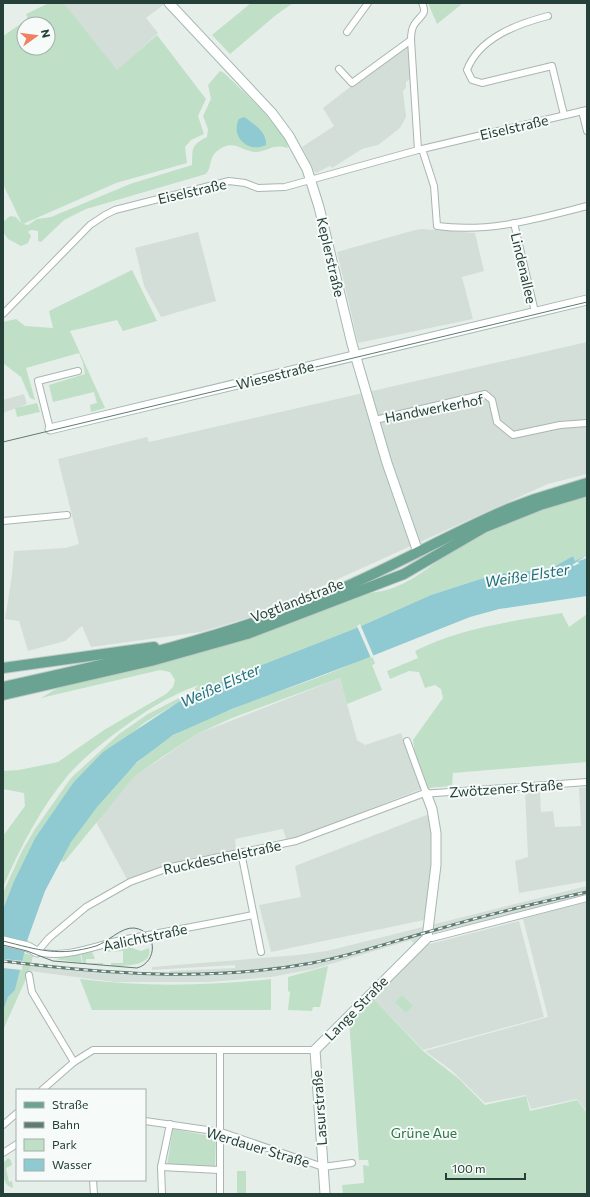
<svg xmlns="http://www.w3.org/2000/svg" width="590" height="1197" font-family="Commissioner,sans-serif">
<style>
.built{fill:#d4ded9}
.green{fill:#bfdfc7;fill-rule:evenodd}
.water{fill:#8fc9d1}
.pier{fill:#e6eeea}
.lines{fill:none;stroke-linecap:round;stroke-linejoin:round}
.street-casing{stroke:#a8b6b1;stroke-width:8}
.secondary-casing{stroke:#a4bab2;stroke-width:11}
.primary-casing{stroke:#c2cac7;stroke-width:12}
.street{stroke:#fff;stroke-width:6}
.secondary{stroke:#fff;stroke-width:9}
.primary{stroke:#6ba393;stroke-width:10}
.tram{stroke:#5f7b73;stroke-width:1}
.rail-casing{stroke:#5f7b73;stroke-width:3}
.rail{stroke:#f6faf8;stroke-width:1.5;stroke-dasharray:4.5;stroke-linecap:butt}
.labels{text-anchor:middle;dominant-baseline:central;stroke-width:4;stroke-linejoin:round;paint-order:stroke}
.street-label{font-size:14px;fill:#254038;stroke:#f6faf8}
.park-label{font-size:14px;fill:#2f7748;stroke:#f6faf8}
.water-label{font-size:15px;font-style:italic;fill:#1f6f7c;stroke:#f6faf8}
</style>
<rect width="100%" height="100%" fill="#e6eeea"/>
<g class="built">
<path d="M 64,3 L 166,3 L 146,18 L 158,33 L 117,71 Z"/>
<path d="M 408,47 L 410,79 L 406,82 L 406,88 L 403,91 L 406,117 L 400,128 L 378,145 L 362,149 L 332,168 L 330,166 L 316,173 L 314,171 L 302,147 L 334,126 L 323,108 L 393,54 Z"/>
<path d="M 422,229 L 475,233 L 484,271 L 462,277 L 473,319 L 358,343 L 337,252 L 415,230 Z"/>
<path d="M 198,232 L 216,301 L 161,317 L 144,286 L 135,248 Z"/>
<path d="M 587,342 L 587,474 L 548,484 L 316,589 L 278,609 L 201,632 L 91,647 L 82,626 L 65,641 L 28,651 L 19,621 L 5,619 L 12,575 L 14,551 L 65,548 L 79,544 L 58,459 L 147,437 L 149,442 Z"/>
<path d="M 24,394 L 27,404 L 3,413 L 3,400 Z"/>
<path d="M 340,678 L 357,740 L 365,745 L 401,733 L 421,789 L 299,837 L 286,839 L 283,829 L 235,839 L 236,850 L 192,858 L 127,879 L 96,822 L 134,777 L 197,734 Z"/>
<path d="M 587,787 L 587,881 L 519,893 L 515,861 L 528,857 L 525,792 L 540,791 L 541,812 L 553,811 L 555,827 L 581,826 L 579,788 Z"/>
<path d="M 429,814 L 433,854 L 424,920 L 271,952 L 259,905 L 301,897 L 295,866 Z"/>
<path d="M 587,886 L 587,896 L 437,932 L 424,936 L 414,944 L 411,940 L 314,969 L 271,977 L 209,982 L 114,982 L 22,970 L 23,961 L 57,967 L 109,972 L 170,973 L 170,971 L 235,968 L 235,965 L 152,970 L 152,967 L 298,955 L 327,951 Z"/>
<path d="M 587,901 L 587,1112 L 577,1099 L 531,1109 L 526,1095 L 485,1103 L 451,1070 L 425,1051 L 548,1017 L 523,919 Z"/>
<path d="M 519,921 L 544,1017 L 423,1050 L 371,996 L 426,945 Z"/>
</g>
<g class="green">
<path d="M 49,3 L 64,3 L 117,70 L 157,35 L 206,99 L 198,116 L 204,134 L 191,140 L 185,147 L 187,163 L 116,183 L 23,224 L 28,225 L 37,219 L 51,217 L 130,184 L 192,165 C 193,148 190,146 207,137 L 208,129 L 203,116 L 211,99 L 208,85 L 220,71 L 224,73 C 238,86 284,129 288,147 L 287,148 C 272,143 267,153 254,152 C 239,150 233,138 216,152 C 209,158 212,167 206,174 L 86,209 L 64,220 L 41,242 L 38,241 L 38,231 L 31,230 L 28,232 L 31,236 L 28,243 L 21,246 L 8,239 L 3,232 L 3,222 L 10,216 L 16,217 L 22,224 L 3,184 L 3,36 L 28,19 L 26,14 ZM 24,24 L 48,24 L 48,48 L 24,48 Z"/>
<path d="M 251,3 L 293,3 L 276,15 L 230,54 L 212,35 Z"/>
<path d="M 428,3 L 463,3 L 437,24 Z"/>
<path d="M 132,270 L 157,321 L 123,331 L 117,320 L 70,331 L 105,408 L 91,412 L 90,405 L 97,403 L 94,392 L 53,402 L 49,385 L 85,374 L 83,363 L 79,353 L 26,368 L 35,400 L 30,398 L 21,377 L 3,363 L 3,322 L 16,319 L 25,326 L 53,328 L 49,311 Z"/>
<path d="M 37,403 L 40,412 L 17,417 L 15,408 Z"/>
<path d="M 587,496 L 587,555 L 575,561 L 573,556 L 550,569 L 496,574 L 431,595 L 359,627 L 246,671 L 180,701 L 144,723 L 73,783 L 35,838 L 14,881 L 3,909 L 3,893 L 22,851 L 35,829 L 71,778 L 119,734 L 148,714 L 191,692 L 199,685 C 175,693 152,707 132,721 C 110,737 87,754 69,774 C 41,807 20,848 3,887 L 3,836 L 25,806 L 24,793 L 3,789 L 3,771 L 19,770 L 58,762 L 104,730 L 166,694 L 173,687 L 175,680 L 170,672 L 160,670 L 41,698 L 54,690 L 67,685 L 367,593 C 408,591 427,565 460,547 C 500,524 543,508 587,496 Z"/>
<path d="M 562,613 L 569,627 L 587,614 L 587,762 L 453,773 L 452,786 L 428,788 L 416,762 L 413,740 L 443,698 L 441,689 L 435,685 L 425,688 L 419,672 L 409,671 L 390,679 L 387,671 L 418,658 L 415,651 C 460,628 513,621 562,613 Z"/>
<path d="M 372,655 L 375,664 L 372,665 L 382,690 L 347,704 L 340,678 L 232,718 L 197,734 L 162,757 L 134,777 L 64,862 L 60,861 C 84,817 129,762 172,736 C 184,729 198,724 211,718 C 263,695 319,680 372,655 Z"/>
<path d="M 120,944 L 141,951 L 149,948 C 154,967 122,966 111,966 L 111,963 L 123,963 L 123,951 L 105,952 L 102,949 Z"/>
<path d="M 92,952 L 95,959 L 86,959 L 86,963 L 103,963 L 103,965 L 83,963 L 81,954 Z"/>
<path d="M 24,953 L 33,956 L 29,972 L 3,1030 L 3,1011 L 8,997 L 15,990 Z"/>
<path d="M 80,954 L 82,963 L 55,959 Z"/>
<path d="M 328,966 L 320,1007 L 313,1007 L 312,1011 L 288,1010 L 290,992 L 288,991 L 288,977 Z"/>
<path d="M 80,979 C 143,987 207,986 271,979 L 271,1010 L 92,1010 Z"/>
<path d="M 402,995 L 413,1006 L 406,1013 L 395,1002 Z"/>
<path d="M 372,997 L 423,1051 L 458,1078 L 485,1105 L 526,1096 L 530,1111 L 577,1100 L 587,1113 L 587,1194 L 343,1194 L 342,1185 L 364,1183 L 363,1165 L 369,1166 L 368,1160 L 359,1160 L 349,1020 Z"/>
<path d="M 173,1129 L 216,1137 L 215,1168 L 167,1165 Z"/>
<path d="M 8,1158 L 11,1160 L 12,1165 L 6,1168 L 9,1182 L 12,1181 L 13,1188 C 2,1185 3,1173 3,1163 Z"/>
<rect x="237" y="1171" width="9" height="23"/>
</g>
<g class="water">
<path d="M 244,117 C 254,124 267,132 266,145 C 248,154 230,136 239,119 Z"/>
<path d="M 587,555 L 572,565 L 574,566 L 580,563 L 577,562 L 587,557 L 580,561 L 587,558 L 587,596 L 499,609 L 470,617 L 357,662 L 232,709 L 173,735 L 137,762 L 97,807 L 71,842 L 45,891 L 28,938 L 15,990 L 8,997 L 3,1011 L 3,909 L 14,881 L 35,838 L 73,783 L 103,752 L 180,701 L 246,671 L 359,627 L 431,595 L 496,574 L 550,569 L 573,556 L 575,561 Z"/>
</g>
<g class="pier">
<path d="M 360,624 L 374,657 L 371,658 L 357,626 Z"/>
<path d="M 3,959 L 23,961 L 22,970 L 3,968 Z"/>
</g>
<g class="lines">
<defs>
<g id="street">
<path d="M 548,16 C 517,24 479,38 467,70 L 472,80 L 482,83 L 552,66 L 564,115"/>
<path d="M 347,32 L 368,3"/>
<path d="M 339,69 L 352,83 L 411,40"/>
<path d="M 582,111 L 587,131"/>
<path d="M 422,149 L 434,186 L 437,226 C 490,233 536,219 587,206"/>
<path d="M 418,150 L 411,40 C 411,35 411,30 414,25 C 420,15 428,15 422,3"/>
<path d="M 514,223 L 535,312"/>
<path d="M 3,314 L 90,225 L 105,215 L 115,210 L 229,181 L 245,183 L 258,188 L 285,187 L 418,150 L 587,110"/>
<path d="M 375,420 L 485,394 L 492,400 L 497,422 L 513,435 L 560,425 L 587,423"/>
<path d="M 50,429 L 38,381 L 78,371"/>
<path d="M 3,521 L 67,515"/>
<path d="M 407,741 L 426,793"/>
<path d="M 241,852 L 261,952"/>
<path d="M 253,915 C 209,924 165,932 121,940 C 94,946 65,959 37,952 L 49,938 L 86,907 L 130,882 L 171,867 L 296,841 L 422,794 L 587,782"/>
<path d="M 427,938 L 432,938 L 587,898"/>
<path d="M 29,975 L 32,992 L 74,1062 L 42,1090"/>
<path d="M 74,1062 L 93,1050 L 315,1050"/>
<path d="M 145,1121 L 221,1132 L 323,1167 L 352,1163"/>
<path d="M 3,1125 L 17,1113"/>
<path d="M 3,1153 L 17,1144"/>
<path d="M 161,1167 L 219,1170"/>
<path d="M 93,1180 L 94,1194"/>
<path d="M 162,1194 L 161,1167 L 170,1124"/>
<path d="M 220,1194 L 220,1050"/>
</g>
<g id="secondary">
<path d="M 169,3 L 272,113 L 289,136 L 307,169 L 319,207 L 352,344 L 387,463 L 418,552"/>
<path d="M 50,429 L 587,300"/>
<path d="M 3,941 L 28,947 L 37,952"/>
<path d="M 325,1194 L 315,1050 L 427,938 L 436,865 L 436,833 L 432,809 L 426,793"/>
</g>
<g id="primary">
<path d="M 3,668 L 154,647"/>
<path d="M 3,687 C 111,663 220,640 322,597 C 386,571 445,536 508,509 L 535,499 L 587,483"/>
<path d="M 3,695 L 151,661 L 247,634 L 404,574 L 485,527 L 540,505 L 587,491"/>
</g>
</defs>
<use href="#street" class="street-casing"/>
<use href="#secondary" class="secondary-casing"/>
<use href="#primary" class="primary-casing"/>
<use href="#street" class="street"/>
<use href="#secondary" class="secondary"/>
<use href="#primary" class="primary"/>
<g class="tram">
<path d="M 3,442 L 587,302"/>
<path d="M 3,941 C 39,950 59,957 96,946 C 108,942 121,927 134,928 C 158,931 158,962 137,968 L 53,961 L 27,951 L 3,945"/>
</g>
<defs>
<path id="rail" d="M 3,961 C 106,974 210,982 312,963 C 354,955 394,941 435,930 C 485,915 536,903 587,892"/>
</defs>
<use href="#rail" class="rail-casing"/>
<use href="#rail" class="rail"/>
</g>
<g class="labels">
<g class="street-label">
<text transform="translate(514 127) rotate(-13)">Eiselstraße</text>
<text transform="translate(192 191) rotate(-13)">Eiselstraße</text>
<text transform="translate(331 257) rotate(77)">Keplerstraße</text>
<text transform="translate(524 268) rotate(77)">Lindenallee</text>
<text transform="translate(275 375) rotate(-14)">Wiesestraße</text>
<text transform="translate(434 408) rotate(-11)">Handwerkerhof</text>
<text transform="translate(297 600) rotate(-21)">Vogtlandstraße</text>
<text transform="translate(506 788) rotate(-4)">Zwötzener Straße</text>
<text transform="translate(222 857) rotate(-12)">Ruckdeschelstraße</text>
<text transform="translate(145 937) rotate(-12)">Aalichtstraße</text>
<text transform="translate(356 1008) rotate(-46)">Lange Straße</text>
<text transform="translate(319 1108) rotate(-94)">Lasurstraße</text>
<text transform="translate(258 1147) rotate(17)">Werdauer Straße</text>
</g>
<g class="park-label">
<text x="424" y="1132">Grüne Aue</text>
</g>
<g class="water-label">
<text transform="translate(527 575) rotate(-9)">Weiße Elster</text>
<text transform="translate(220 685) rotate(-24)">Weiße Elster</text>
</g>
</g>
<rect width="590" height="1197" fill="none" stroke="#254038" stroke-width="8"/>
<rect x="16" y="1089" width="130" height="92" fill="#f6faf8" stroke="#a2b0ab"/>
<rect x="24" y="1102" width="20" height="6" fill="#6ba393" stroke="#a2b0ab"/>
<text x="52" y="1109" font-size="12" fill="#254038">Straße</text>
<rect x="24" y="1122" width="20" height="6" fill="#5f7b73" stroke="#a2b0ab"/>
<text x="52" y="1129" font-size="12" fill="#254038">Bahn</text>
<rect x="24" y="1139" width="20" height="12" fill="#bfdfc7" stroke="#a2b0ab"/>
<text x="52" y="1149" font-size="12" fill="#254038">Park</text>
<rect x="24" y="1159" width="20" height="12" fill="#8fc9d1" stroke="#a2b0ab"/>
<text x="52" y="1169" font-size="12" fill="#254038">Wasser</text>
<g transform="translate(36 36) rotate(76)"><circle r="19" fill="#f6faf8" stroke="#a2b0ab"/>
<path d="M0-3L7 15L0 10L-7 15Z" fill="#ef8163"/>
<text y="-6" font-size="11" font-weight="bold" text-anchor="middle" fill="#254038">N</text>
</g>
<path d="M446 1173v6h79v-6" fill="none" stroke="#254038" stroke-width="2"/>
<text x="452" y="1173" font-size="12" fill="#254038" stroke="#f6faf8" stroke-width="3" paint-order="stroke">100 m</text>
</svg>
